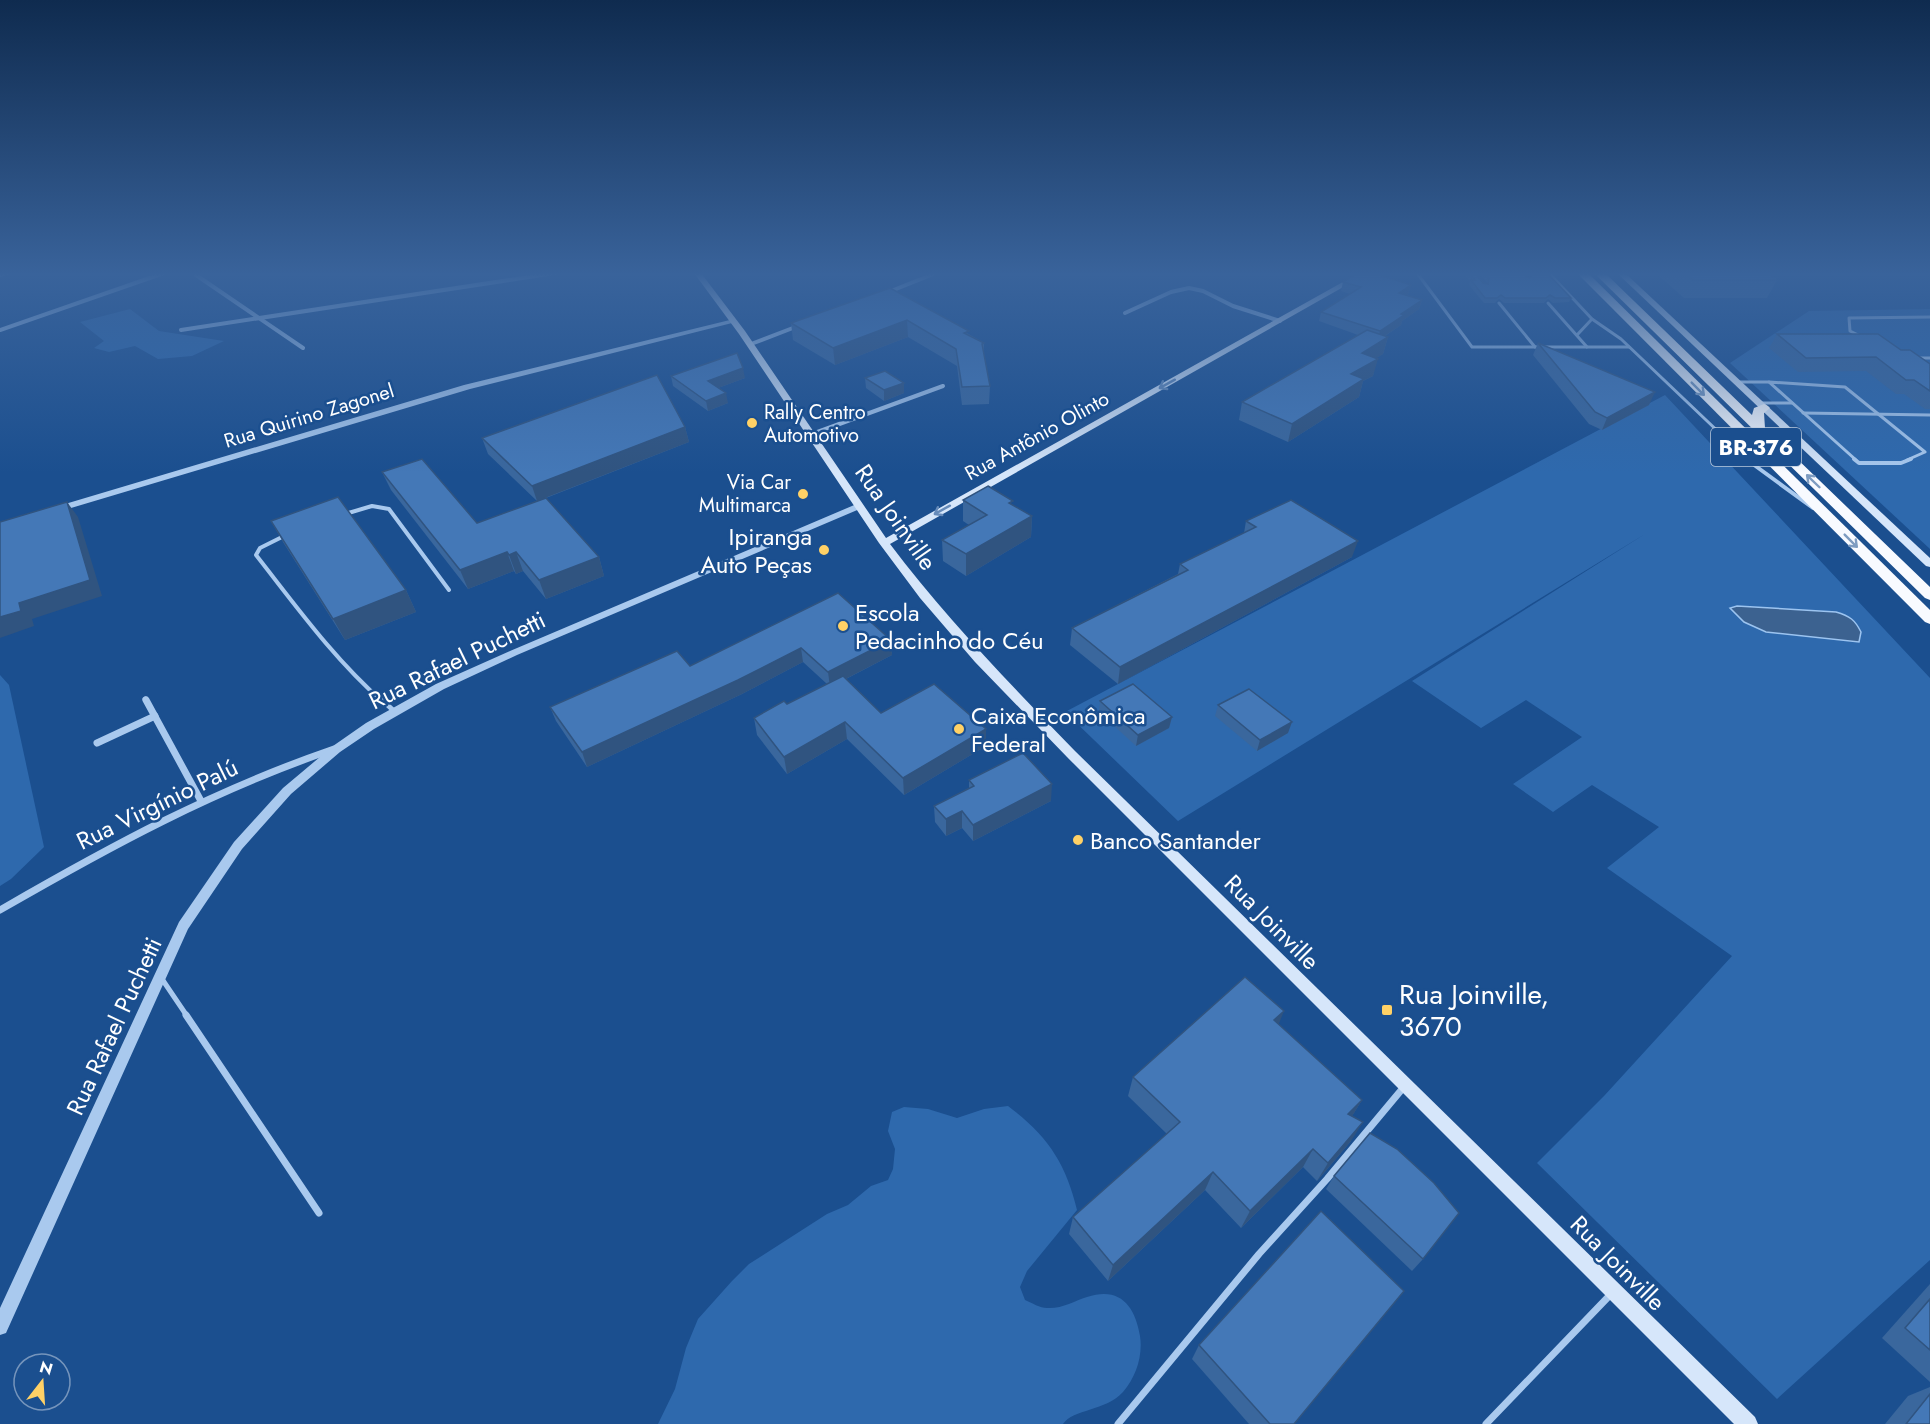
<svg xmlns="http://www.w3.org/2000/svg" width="1930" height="1424" font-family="Jost,sans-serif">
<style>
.green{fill:#2e69ad}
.water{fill:#3c6290;stroke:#9cc4f0;stroke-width:1.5}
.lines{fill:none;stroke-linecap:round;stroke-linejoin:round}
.service-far3{stroke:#a9c9ee;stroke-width:3}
.service-far2{stroke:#a9c9ee;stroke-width:4}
.service-far1{stroke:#a9c9ee;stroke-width:5}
.service{stroke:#a9c9ee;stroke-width:7}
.minor-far2{stroke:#a9c9ee;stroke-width:4}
.minor-far1{stroke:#a9c9ee;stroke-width:5}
.minor{stroke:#a9c9ee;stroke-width:7}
.tertiary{fill:#a9c9ee;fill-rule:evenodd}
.secondary{fill:#d6e6fa;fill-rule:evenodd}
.trunk{fill:#f8faff;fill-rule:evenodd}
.wall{fill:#3a679d}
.shaded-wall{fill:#305480}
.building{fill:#4478b7;stroke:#305480;stroke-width:1.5}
.oneway{stroke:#668bba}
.oneway2{stroke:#7e9cc1}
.poi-dot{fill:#ffd166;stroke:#1b4f8f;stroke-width:2}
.labels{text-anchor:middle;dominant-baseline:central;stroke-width:5;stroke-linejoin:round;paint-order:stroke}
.far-poi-label{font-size:20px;fill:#fff;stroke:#1b4f8f;text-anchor:start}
.far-street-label{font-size:20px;fill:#fff;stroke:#1b4f8f}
.shield{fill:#1b4f8f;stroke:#bbcadd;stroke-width:1.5}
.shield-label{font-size:22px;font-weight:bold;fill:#fff}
.street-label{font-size:24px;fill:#fff;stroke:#1b4f8f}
.poi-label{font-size:24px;fill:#fff;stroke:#1b4f8f;text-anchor:start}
.near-poi-label{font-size:28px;fill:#fff;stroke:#1b4f8f;text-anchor:start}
</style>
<rect width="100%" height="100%" fill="#1b4f8f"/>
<g class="green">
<path d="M 130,309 L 159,331 L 224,341 L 192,356 L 158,359 L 135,346 L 109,352 L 94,348 L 104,341 L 80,322 Z"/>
<path d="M 1930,309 L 1930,549 L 1730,363 L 1809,311 Z"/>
<path d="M 1665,395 L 1930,678 L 1930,1260 L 1777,1399 L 1537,1163 L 1604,1096 L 1732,956 L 1607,868 L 1659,827 L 1592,785 L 1553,812 L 1513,784 L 1582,737 L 1526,700 L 1481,728 L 1412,681 L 1645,534 L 1178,821 L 1065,712 Z"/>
<path d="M 0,675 L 9,685 L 44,847 L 11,879 L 0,886 Z"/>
<path d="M 1008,1106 C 1047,1135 1066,1163 1077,1210 L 1027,1271 L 1020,1287 L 1025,1300 C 1032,1303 1040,1308 1047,1308 C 1062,1309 1074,1301 1087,1297 C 1120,1286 1135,1306 1140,1336 C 1143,1356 1136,1377 1123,1392 C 1106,1411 1073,1409 1063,1424 L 658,1424 L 675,1389 L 686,1348 L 698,1319 L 732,1281 L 749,1264 L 827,1214 L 848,1205 L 871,1186 L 888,1180 L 893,1169 L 895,1149 L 888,1131 L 892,1112 L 904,1107 L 928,1109 L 957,1118 L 984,1109 Z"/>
</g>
<path class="water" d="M 1737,606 L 1836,612 C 1850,616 1855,620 1861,632 L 1859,642 L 1766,632 L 1744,622 L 1730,608 Z"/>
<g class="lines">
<g class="service-far3">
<path d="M 1417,273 L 1472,347 L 1629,347"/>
<path d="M 1549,273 L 1592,319 L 1621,339 L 1748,460"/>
<path d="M 1499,303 L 1535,347"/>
<path d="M 1548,303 L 1587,347"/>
<path d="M 1577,335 L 1592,319"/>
<path d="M 1860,336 L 1850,331 L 1849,318 L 1930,317"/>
<path d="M 1917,358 L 1930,358"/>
<path d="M 1736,382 L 1769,382"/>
<path d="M 1760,403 L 1792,403"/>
<path d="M 1803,413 L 1930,415"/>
<path d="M 1856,460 L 1769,382 L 1845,387 L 1925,452 L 1907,460"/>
</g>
<g class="service-far2">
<path d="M 1746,459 L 1813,508"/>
<path d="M 1854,459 L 1859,463 L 1901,463 L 1911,459"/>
<path d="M 345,514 L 372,506 L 389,509 L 449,590"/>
<path d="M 286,535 L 260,548 L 256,555 C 296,606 334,659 383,702"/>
</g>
<g class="service-far1">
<path d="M 382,700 L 394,711"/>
<path d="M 162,979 L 187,1016"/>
</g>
<g class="service">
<path d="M 186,1015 L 319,1213"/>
<path d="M 1118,1424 L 1259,1254 L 1327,1179 L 1403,1088"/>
<path d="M 1486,1424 L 1611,1294"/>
</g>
<g class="minor-far2">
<path d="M 193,273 L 303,348"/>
<path d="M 0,275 L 7,273"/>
<path d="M 886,293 L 936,273"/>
<path d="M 1125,313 L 1171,292 L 1189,288 L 1203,291 L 1233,306 L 1280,321"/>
<path d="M 0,330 L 164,273"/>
<path d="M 181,330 L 555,273"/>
<path d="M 751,344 L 798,326"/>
<path d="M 812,434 L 943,386"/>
</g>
<path class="minor-far1" d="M 145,699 L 147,702"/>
<g class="minor">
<path d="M 146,700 L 201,801"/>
<path d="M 97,743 L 155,716"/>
<path d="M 0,910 C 111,846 212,791 334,749"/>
</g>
<g class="tertiary">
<path d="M 734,319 L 736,320 L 736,322 L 470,389 L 61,511 L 58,512 L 54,509 L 55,507 L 464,385 Z"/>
<path d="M 859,503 L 863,506 L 862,508 L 517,655 L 444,689 L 374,729 L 340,752 L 291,794 L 242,849 L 188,929 L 6,1333 L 0,1335 L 0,1308 L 179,922 L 234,842 L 283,788 L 333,746 L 366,723 L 436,684 L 510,651 Z"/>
</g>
<g class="secondary">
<path d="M 694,273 L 701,273 L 745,331 L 886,538 L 1359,273 L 1368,273 L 890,544 C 946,618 1010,684 1075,751 L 1755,1417 L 1758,1424 L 1734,1424 L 1067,757 L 975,662 L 920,598 L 879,543 L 739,334 Z"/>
<path d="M 1617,273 L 1625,273 L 1930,558 L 1930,567 L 1926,566 Z"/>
</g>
<g class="trunk">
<path d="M 1577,273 L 1588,273 L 1930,610 L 1930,624 L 1925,622 Z"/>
<path d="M 1594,273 L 1605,273 L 1752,415 L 1754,408 L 1764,404 L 1768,406 L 1770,408 L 1764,413 L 1765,428 L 1930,587 L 1930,600 L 1925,598 Z"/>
</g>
</g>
<g class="wall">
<path d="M 1463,273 L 1475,273 L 1483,283 L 1487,283 L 1479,273 L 1510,273 L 1512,275 L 1529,278 L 1571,298 L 1569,302 L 1553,303 L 1548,299 L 1544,303 L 1504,303 L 1499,299 L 1495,303 L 1484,303 L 1469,285 L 1470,282 Z"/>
<path d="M 1656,273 L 1764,273 L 1777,280 L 1767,298 L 1684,298 Z"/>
<path d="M 1343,282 L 1411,285 L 1408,294 L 1407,295 L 1422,300 L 1419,309 L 1402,321 L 1401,325 L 1385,336 L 1388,337 L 1383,354 L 1376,358 L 1373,376 L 1363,381 L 1359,397 L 1288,442 L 1239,420 L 1242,402 L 1358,335 L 1319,321 L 1321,312 L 1350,294 L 1341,291 Z"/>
<path d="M 890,288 L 984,343 L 984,353 L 990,386 L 989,404 L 962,405 L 957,366 L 908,337 L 835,365 L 793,340 L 791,323 Z"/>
<path d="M 1777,334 L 1901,350 L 1930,364 L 1930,409 L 1925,409 L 1904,394 L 1896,394 L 1866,371 L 1798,372 L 1769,348 Z"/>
<path d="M 1538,343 L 1649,405 L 1602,430 L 1589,424 L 1533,355 Z"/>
<path d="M 671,376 L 745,378 L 718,388 L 728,403 L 708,411 L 673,386 Z"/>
<path d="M 865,378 L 904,393 L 884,401 L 866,388 Z"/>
<path d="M 685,427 L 689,442 L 546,498 L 599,557 L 604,576 L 546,599 L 523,571 L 516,574 L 514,571 L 468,589 L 391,490 L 382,472 L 477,523 L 537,501 L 488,454 L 482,438 Z"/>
<path d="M 963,500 L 1032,516 L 1031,537 L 966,576 L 943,561 L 942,540 L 969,525 L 963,521 Z"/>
<path d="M 271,521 L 406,590 L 416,612 L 345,640 L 283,542 Z"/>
<path d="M 1246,521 L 1352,557 L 1118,684 L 1070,645 L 1072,628 L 1178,574 L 1180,564 L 1244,533 Z"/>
<path d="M 838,593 L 891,640 L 892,655 L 846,679 L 881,713 L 986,746 L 904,795 L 847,739 L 787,774 L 757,735 L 754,718 L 787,704 L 827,684 L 803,662 L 742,694 L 587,767 L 556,721 L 550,707 L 690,666 Z"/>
<path d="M 1100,701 L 1172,717 L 1169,728 L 1136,746 L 1099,712 Z"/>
<path d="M 1218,705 L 1288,733 L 1257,751 L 1215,716 Z"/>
<path d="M 969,780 L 1051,801 L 973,841 L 962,828 L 946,836 L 935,822 L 934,806 L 969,788 Z"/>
<path d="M 1278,1024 L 1362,1100 L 1352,1116 L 1351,1141 L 1317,1181 L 1303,1167 L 1241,1228 L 1205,1190 L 1108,1281 L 1069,1234 L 1073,1217 L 1167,1134 L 1128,1096 L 1133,1077 Z"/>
<path d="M 1334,1176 L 1423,1259 L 1412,1271 L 1326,1189 Z"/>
<path d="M 1930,1284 L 1930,1382 L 1882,1338 Z"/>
<path d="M 1199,1345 L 1294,1424 L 1249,1424 L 1192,1359 Z"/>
<path d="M 1930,1387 L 1930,1424 L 1885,1424 L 1908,1396 Z"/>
</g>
<g class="shaded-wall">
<path d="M 1411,285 L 1408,294 L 1396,302 L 1399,293 Z"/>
<path d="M 1422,300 L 1419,309 L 1402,321 L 1401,325 L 1377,341 L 1380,331 L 1401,314 Z"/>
<path d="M 907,320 L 908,337 L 835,365 L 833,348 Z"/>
<path d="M 1388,337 L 1383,354 L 1358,370 L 1362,353 Z"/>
<path d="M 1378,359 L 1373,376 L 1363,381 L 1359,397 L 1288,442 L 1292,424 L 1351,374 Z"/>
<path d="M 743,368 L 745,378 L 710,391 L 708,381 Z"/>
<path d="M 904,383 L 904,393 L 884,401 L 884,390 Z"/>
<path d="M 1655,392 L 1649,405 L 1602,430 L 1607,418 Z"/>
<path d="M 726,393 L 728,403 L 708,411 L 706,401 Z"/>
<path d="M 685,427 L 689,442 L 537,501 L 532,486 Z"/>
<path d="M 67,502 L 78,517 L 102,596 L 32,619 L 34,626 L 0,638 L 0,617 Z"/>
<path d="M 1032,516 L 1031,537 L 966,576 L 966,554 Z"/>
<path d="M 1358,541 L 1352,557 L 1118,684 L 1120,667 Z"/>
<path d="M 507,552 L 514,571 L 468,589 L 460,570 Z"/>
<path d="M 516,552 L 523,571 L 516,574 L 509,555 Z"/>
<path d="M 599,557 L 604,576 L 546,599 L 539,580 Z"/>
<path d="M 406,590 L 416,612 L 345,640 L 333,619 Z"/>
<path d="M 891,640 L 892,655 L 830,687 L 828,672 Z"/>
<path d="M 801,648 L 803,662 L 742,694 L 587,767 L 582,752 Z"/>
<path d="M 1172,717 L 1169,728 L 1136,746 L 1138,735 Z"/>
<path d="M 845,722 L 847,739 L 787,774 L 784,757 Z"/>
<path d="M 1292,722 L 1288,733 L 1257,751 L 1260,740 Z"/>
<path d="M 986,729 L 986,746 L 904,795 L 903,778 Z"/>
<path d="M 1052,784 L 1051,801 L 973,841 L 973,825 Z"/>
<path d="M 962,811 L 962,828 L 946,836 L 946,819 Z"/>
<path d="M 1284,1011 L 1276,1031 L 1274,1020 Z"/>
<path d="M 1362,1100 L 1351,1118 L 1348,1114 Z"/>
<path d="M 1363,1122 L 1351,1141 L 1317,1181 L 1328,1163 Z"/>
<path d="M 1313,1149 L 1303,1167 L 1241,1228 L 1250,1211 Z"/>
<path d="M 1213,1172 L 1205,1190 L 1108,1281 L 1113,1265 Z"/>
</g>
<g class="building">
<path d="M 1358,273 L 1373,273 L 1411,285 L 1399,293 L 1422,300 L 1401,314 L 1404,315 L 1380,331 L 1321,312 L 1361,287 L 1343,282 Z"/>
<path d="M 1469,273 L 1475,273 L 1483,283 L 1488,284 L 1489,278 L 1485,273 L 1510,273 L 1512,275 L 1524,275 L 1529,278 L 1532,275 L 1549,275 L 1571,298 L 1555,298 L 1550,295 L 1546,298 L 1505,298 L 1501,295 L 1497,298 L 1485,298 L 1471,280 L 1475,280 Z"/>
<path d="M 1686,273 L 1764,273 L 1777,278 L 1777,280 L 1693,280 Z"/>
<path d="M 890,288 L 969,331 L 964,333 L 984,343 L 982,344 L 990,386 L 962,387 L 956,349 L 907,320 L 833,348 L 791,323 Z"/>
<path d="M 1367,330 L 1388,337 L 1362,353 L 1378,359 L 1351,374 L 1364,379 L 1292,424 L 1242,402 Z"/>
<path d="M 1777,334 L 1878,334 L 1901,350 L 1910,350 L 1930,364 L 1930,391 L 1914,380 L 1906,380 L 1876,357 L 1806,358 Z"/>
<path d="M 1538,343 L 1655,392 L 1607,418 L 1595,412 Z"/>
<path d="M 737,353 L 743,368 L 708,381 L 726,393 L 706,401 L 671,376 Z"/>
<path d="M 885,371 L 904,383 L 884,390 L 865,378 Z"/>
<path d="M 657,375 L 685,427 L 532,486 L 482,438 Z"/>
<path d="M 422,459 L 477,523 L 546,498 L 599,557 L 539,580 L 516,552 L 509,555 L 507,552 L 460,570 L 382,472 Z"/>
<path d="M 988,486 L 1013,501 L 1009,503 L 1032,516 L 966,554 L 942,540 L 987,515 L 963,500 Z"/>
<path d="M 338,497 L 406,590 L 333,619 L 271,521 Z"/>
<path d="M 1291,500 L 1358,541 L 1120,667 L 1072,628 L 1188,570 L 1180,564 L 1256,527 L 1246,521 Z"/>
<path d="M 67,502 L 90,580 L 19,603 L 21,611 L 0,617 L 0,522 Z"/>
<path d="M 838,593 L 891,640 L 828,672 L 801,648 L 738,680 L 582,752 L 550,707 L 677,651 L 690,666 Z"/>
<path d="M 843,676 L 881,713 L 934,684 L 986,729 L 903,778 L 845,722 L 784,757 L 754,718 L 784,701 L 787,704 Z"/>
<path d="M 1133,684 L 1172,717 L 1138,735 L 1100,701 Z"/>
<path d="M 1249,689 L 1292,722 L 1260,740 L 1218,705 Z"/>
<path d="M 1023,753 L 1052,784 L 973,825 L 962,811 L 946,819 L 934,806 L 974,786 L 969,780 Z"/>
<path d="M 1245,977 L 1284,1011 L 1274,1020 L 1362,1100 L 1348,1114 L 1363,1122 L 1328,1163 L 1313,1149 L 1250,1211 L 1213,1172 L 1113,1265 L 1073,1217 L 1180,1122 L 1133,1077 Z"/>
<path d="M 1370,1133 L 1397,1149 L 1434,1183 L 1459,1213 L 1423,1259 L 1334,1176 Z"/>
<path d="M 1321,1211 L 1404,1291 L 1294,1424 L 1270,1424 L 1199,1345 Z"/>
<path d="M 1930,1299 L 1930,1350 L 1905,1328 Z"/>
<path d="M 1930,1394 L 1930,1424 L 1906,1424 Z"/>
</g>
<defs><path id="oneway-shaft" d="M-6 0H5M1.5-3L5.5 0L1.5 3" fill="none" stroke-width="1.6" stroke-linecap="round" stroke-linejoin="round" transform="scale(1.5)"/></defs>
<g class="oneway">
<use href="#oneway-shaft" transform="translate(1167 384) rotate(151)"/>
<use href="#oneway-shaft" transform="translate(942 510) rotate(151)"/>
</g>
<g class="oneway2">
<use href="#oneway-shaft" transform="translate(1698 389) rotate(45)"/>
<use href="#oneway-shaft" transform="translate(1813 481) rotate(-136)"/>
<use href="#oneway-shaft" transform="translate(1851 541) rotate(45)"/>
</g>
<linearGradient id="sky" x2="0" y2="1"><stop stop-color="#0f2b4f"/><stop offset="0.58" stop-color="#39639b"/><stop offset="1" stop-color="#39639b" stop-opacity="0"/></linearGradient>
<rect width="1930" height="473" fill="url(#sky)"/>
<g class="poi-dot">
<circle cx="752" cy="423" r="6"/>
<circle cx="803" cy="494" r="6"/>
<circle cx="824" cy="550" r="6"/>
<circle cx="843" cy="626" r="6"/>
<circle cx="959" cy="729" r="6"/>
<circle cx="1078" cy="840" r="6"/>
<rect x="1381" y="1004" width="12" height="12" rx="3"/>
</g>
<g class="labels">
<g class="far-poi-label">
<text x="764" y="412">Rally Centro<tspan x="764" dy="23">Automotivo</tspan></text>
<text x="791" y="482" text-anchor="end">Via Car<tspan x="791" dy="23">Multimarca</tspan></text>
</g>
<g class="far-street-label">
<text transform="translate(309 416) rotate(-17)">Rua Quirino Zagonel</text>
<text transform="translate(1037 436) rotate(-29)">Rua Antônio Olinto</text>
</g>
<rect class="shield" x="1711" y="428" width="90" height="38" rx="4.5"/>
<g class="shield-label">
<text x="1756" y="447">BR-376</text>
</g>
<g class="street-label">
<text transform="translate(896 517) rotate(55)">Rua Joinville</text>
<text transform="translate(457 660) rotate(-26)">Rua Rafael Puchetti</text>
<text transform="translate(157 804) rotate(-26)">Rua Virgínio Palú</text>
<text transform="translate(1272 922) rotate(45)">Rua Joinville</text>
<text transform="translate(114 1026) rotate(-65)">Rua Rafael Puchetti</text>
<text transform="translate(1618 1263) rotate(45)">Rua Joinville</text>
</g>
<g class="poi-label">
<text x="812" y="536" text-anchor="end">Ipiranga<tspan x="812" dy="28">Auto Peças</tspan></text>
<text x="855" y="612">Escola<tspan x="855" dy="28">Pedacinho do Céu</tspan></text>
<text x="971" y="715">Caixa Econômica<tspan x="971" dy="28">Federal</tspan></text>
<text x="1090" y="840">Banco Santander</text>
</g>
<g class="near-poi-label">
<text x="1399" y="994">Rua Joinville,<tspan x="1399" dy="32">3670</tspan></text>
</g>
</g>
<g transform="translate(42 1382) rotate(17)"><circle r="28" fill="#1b4f8f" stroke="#7695bc" stroke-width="1.5"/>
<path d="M0-4.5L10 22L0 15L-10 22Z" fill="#ffd166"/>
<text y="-9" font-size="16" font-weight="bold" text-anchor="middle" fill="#ffffff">N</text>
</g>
</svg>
